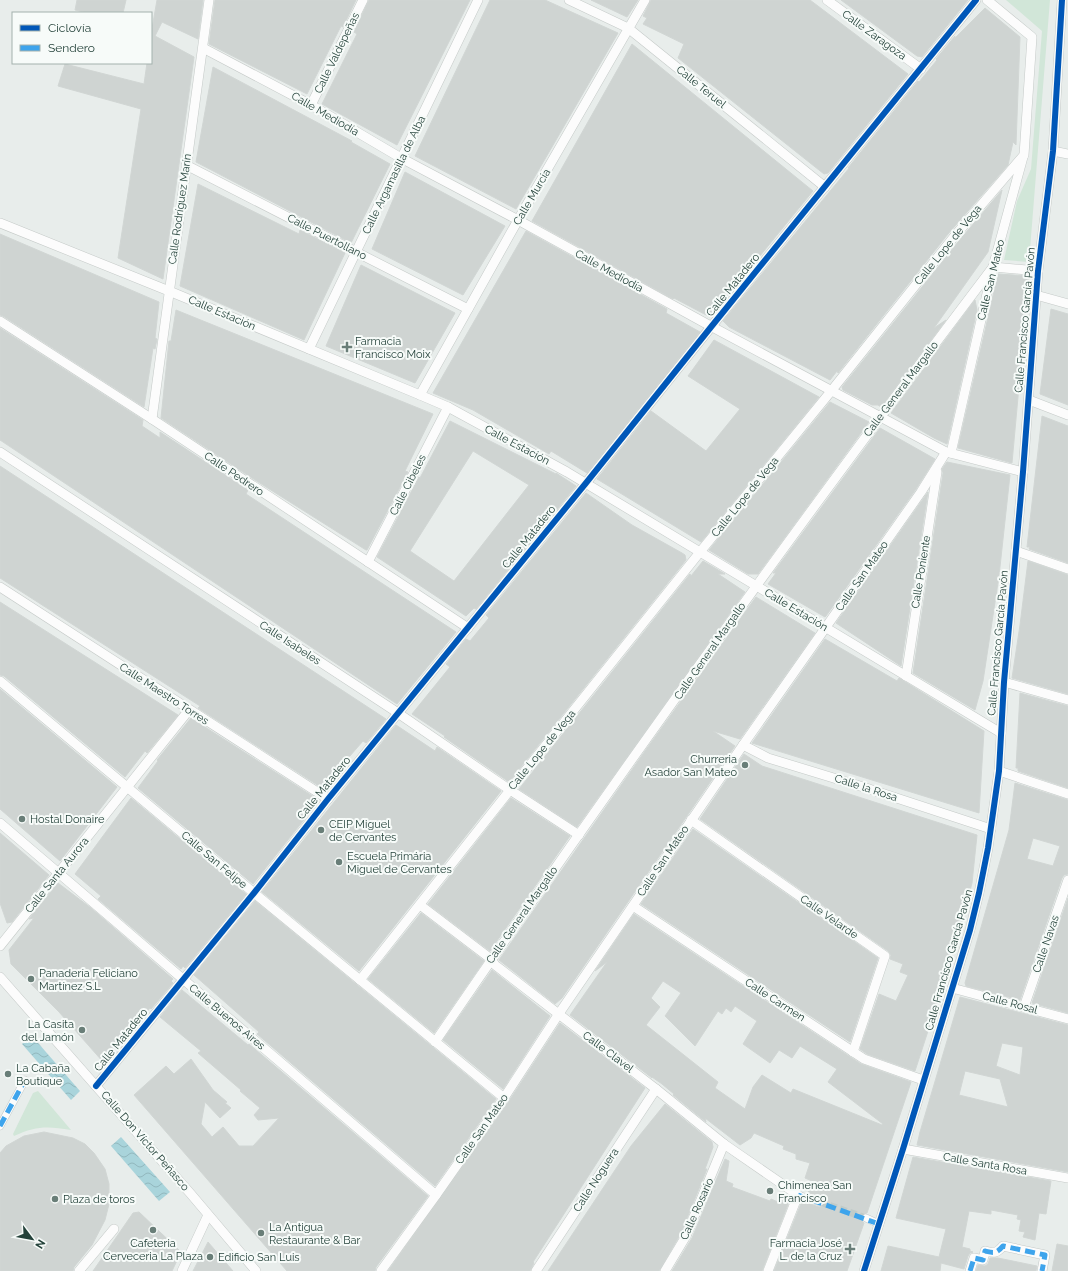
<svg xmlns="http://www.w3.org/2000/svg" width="1068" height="1271" font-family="Raleway,sans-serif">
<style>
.green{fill:#d1e6d8}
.water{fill:url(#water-waves)}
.building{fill:#cfd4d2;stroke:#d1d6d4;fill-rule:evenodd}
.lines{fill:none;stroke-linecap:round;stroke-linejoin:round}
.pedestrian-tunnel{stroke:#c1cbc8;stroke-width:7;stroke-dasharray:7 3.5;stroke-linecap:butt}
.pedestrian-casing{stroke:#c5cac8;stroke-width:8}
.minor-casing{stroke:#c5cac8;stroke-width:10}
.pedestrian{stroke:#fcfcfc;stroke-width:7}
.minor{stroke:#fcfcfc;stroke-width:9}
.quiet{stroke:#3ea4ec;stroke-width:5;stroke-dasharray:10 5;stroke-linecap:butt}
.cycleway-casing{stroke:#f7fbf9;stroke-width:8}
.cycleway{stroke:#0057b8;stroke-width:6}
.poi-dot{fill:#697e78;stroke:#f7fbf9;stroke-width:1.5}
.labels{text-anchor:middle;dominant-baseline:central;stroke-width:4;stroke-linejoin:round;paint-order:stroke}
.street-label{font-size:11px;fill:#24423a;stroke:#f7fbf9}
.poi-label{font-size:11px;fill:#24423a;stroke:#f7fbf9;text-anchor:start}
</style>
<defs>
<pattern id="water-waves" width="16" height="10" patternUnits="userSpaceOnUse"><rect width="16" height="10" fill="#a9d4db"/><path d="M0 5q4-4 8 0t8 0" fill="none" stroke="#91b7bd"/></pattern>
</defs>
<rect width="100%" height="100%" fill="#e8edeb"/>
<g class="green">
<path d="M 1006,0 L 1050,0 L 1029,262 L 1004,260 L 1017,201 L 1031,169 L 1042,31 Z"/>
<path d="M 38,1091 L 71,1130 C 47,1126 36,1126 14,1136 L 13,1134 L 33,1093 Z"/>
</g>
<g class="water">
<path d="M 32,1036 L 80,1091 L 71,1100 L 22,1044 Z"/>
<path d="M 121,1137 L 170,1192 L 159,1201 L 111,1146 Z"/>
</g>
<g class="building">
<path d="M 77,0 L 126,0 L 123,13 L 88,13 L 75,10 Z"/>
<path d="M 157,0 L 203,0 L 198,39 L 162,22 L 155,36 L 194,57 L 163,279 L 118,258 L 141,109 L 58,86 L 65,64 L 144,84 L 147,63 L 151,63 L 151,34 Z"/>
<path d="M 215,0 L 356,0 L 343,27 L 341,26 L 307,94 L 209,44 Z"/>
<path d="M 369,0 L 470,0 L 397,145 L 322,104 L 357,34 L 354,32 Z"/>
<path d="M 490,0 L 545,0 L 618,33 L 516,209 L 415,156 Z"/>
<path d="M 591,0 L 638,0 L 627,17 Z"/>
<path d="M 651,0 L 810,0 L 908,74 L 828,173 L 824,174 L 678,58 L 684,44 L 643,24 L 647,18 L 643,16 Z"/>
<path d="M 841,0 L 968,0 L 922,57 L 917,56 Z"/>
<path d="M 985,8 L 1020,37 L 1016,145 L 1013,142 L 1008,165 L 948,234 L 838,373 L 837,371 L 830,380 L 729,327 L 723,321 L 850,167 L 848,168 L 918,81 L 919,82 L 937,60 L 936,59 L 955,36 L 954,39 Z"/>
<path d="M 632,44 L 813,191 L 710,317 L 674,298 L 673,299 L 532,221 Z"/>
<path d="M 213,67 L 352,141 L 351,142 L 390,164 L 351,243 L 196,162 Z"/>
<path d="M 405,172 L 505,226 L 463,295 L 372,249 Z"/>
<path d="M 198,184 L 299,234 L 300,230 L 345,253 L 304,340 L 180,286 Z"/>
<path d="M 1002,190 L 988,252 L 934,328 L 946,320 L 881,407 L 878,405 L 872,405 L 843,390 L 842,387 L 958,242 Z"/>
<path d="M 526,231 L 667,309 L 666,313 L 700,332 L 587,473 L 551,451 L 549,454 L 473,410 L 433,393 Z"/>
<path d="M 0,234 L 159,302 L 155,338 L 157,339 L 155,349 L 153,348 L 144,407 L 3,316 L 0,315 Z"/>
<path d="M 361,265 L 455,313 L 415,383 L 326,346 Z"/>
<path d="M 998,274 L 1029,276 L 1012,463 L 958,448 Z"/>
<path d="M 975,300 L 977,310 L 947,444 L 934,438 L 891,413 Z"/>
<path d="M 1051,309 L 1068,314 L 1068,405 L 1040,394 Z"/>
<path d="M 176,310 L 433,414 L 405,471 L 408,472 L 367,550 L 366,550 L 255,480 L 161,418 L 169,341 L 171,341 Z"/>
<path d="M 0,328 L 143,420 L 142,426 L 160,438 L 160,432 L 248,490 L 246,494 L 456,632 L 397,704 L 0,440 Z"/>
<path d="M 714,340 L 819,397 L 701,542 L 597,479 L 651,411 L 706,451 L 740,409 L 688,376 Z"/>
<path d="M 830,402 L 869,422 L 758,574 L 748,574 L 709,550 Z"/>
<path d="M 1042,416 L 1068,426 L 1068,563 L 1029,549 L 1030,547 L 1027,547 Z"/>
<path d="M 450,421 L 556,474 L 556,473 L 576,486 L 476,609 L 474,608 L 466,616 L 377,557 L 419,477 L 420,478 ZM 473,451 L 529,485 L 454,581 L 410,551 Z"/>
<path d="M 880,428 L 935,459 L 916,489 L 826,616 L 825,617 L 768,584 L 776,573 L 773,573 Z"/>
<path d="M 947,462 L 1010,475 L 999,576 L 983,681 L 975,710 L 913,673 L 943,473 L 942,469 Z"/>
<path d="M 0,466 L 386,719 L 366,743 L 363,741 L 322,788 L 198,708 L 200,706 L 0,578 Z"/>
<path d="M 928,492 L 901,666 L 836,623 Z"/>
<path d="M 586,493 L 632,525 L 682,553 L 685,555 L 686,560 L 509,782 L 444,737 L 445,736 L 412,714 L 450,667 L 446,664 L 466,639 L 470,641 L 489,618 L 486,615 Z"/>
<path d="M 703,561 L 725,574 L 718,574 L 745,592 L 577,827 L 519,789 L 690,574 L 691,576 Z"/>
<path d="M 1028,561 L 1068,575 L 1068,694 L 1012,678 L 1020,625 Z"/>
<path d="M 756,597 L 815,633 L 740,739 L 713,731 L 735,746 L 562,998 L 555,1004 L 499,960 L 645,751 Z"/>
<path d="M 0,602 L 178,715 L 147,753 L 145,751 L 125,777 L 4,676 L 0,675 Z"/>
<path d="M 825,639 L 897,681 L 899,678 L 984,731 L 979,813 L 752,743 Z"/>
<path d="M 0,689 L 117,787 L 60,861 L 0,809 Z"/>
<path d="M 1020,693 L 1068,706 L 1068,788 L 1018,771 L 1018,768 L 1016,768 Z"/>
<path d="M 191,718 L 314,797 L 312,799 L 318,802 L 253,884 L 138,788 L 158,761 L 157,760 Z"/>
<path d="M 396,725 L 435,751 L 437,747 L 501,791 L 359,971 L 262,892 Z"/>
<path d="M 744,754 L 762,766 L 977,835 L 972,883 L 956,945 L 915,1071 L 867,1054 L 860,1049 L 879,994 L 896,1001 L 908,975 L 900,972 L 903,964 L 890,959 L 891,955 L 888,951 L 700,819 Z"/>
<path d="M 1015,783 L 1068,800 L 1068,874 L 1064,875 L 1062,878 L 1020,1000 L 966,986 L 965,983 L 1009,830 ZM 1033,838 L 1060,846 L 1053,866 L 1027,859 Z"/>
<path d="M 131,798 L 246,894 L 185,968 L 183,966 L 181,969 L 98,899 L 101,896 L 75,874 Z"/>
<path d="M 511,798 L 570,836 L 490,951 L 428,904 Z"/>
<path d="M 693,829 L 878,958 L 850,1042 L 641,904 Z"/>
<path d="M 0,833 L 49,875 L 12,922 L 7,923 L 0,903 Z"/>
<path d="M 58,883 L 91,908 L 173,979 L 171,981 L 173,983 L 151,1009 L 150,1008 L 104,1063 L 59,1012 L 11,964 L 9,950 L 34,918 L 29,919 Z"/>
<path d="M 1068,898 L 1068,1013 L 1032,1003 Z"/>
<path d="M 255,901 L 496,1099 L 435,1186 L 257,1034 L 259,1032 L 194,975 Z"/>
<path d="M 421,913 L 484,961 L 434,1033 L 368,979 Z"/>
<path d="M 634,914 L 861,1064 L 911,1082 L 867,1213 L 863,1214 L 861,1216 L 862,1221 L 864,1223 L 847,1271 L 774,1271 L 802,1201 L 819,1207 L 823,1206 L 825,1204 L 823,1198 L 808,1193 L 812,1181 L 805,1178 L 810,1163 L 796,1159 L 796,1154 L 783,1149 L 784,1146 L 754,1133 L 751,1138 L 740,1145 L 705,1118 L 706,1122 L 673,1095 L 674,1094 L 662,1084 L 652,1077 L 652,1078 L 570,1015 L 607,962 L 595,971 ZM 663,981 L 681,993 L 665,1016 L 695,1046 L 718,1011 L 722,1014 L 726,1008 L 731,1012 L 735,1006 L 757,1021 L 743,1044 L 770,1063 L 779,1050 L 792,1058 L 800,1046 L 837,1069 L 828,1082 L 883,1124 L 882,1125 L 793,1089 L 791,1093 L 762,1075 L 753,1087 L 745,1109 L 715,1088 L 718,1082 L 646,1025 L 660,1007 L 651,998 Z"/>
<path d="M 492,970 L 550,1016 L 503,1089 L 443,1040 Z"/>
<path d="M 182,990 L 248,1045 L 249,1044 L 428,1196 L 376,1267 L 375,1271 L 287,1271 L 134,1095 L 166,1066 L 174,1074 L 191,1059 L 213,1090 L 227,1102 L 225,1103 L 231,1108 L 220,1118 L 205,1102 L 201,1124 L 212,1137 L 223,1127 L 239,1146 L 253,1146 L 279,1118 L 258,1120 L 254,1115 L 260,1108 L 240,1091 L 241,1090 L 198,1053 L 201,1051 L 160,1017 Z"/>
<path d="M 960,997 L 1068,1025 L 1068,1172 L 917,1145 L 920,1132 ZM 1002,1043 L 1023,1047 L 1020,1075 L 996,1066 ZM 965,1071 L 1000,1079 L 1008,1107 L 959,1095 Z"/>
<path d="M 560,1023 L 645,1088 L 533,1262 L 534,1263 L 530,1271 L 388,1271 L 509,1101 Z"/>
<path d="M 665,1104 L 712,1142 L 713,1147 L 705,1169 L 707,1169 L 681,1233 L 659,1271 L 548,1271 L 631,1146 Z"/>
<path d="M 44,1132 L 73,1138 L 85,1144 L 94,1153 L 105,1169 L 109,1184 L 109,1204 L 105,1220 L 92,1245 L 74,1267 L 73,1271 L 0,1271 L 0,1153 L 6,1146 L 24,1136 Z"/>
<path d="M 913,1157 L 1051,1181 L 1046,1214 L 1039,1213 L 1035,1240 L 1023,1237 L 1025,1232 L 1019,1231 L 1021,1220 L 1017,1219 L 1018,1215 L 991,1210 L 991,1214 L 969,1211 L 962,1247 L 970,1249 L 970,1251 L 973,1252 L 970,1253 L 968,1256 L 964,1269 L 941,1263 L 940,1271 L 881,1271 L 888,1246 L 939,1257 L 946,1229 L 896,1218 Z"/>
<path d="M 725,1159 L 729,1161 L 726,1181 L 733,1184 L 732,1187 L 770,1201 L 771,1199 L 778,1202 L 780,1199 L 789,1202 L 762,1271 L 672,1271 L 692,1238 Z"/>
<path d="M 139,1212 L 181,1252 L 172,1271 L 93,1271 L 133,1213 Z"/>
<path d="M 208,1242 L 233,1271 L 193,1271 Z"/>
<path d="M 1057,1244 L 1068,1246 L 1068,1271 L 1052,1271 Z"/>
<path d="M 990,1258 L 998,1258 L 1037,1266 L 1036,1271 L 976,1271 L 978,1265 L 985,1266 L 988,1264 Z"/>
</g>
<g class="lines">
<path class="pedestrian-tunnel" d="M 820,1202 L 866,1218"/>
<defs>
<g id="pedestrian">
<path d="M 0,1126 L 25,1080"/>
<path d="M 798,1195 L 820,1202"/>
<path d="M 866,1218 L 879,1224"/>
</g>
<g id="minor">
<path d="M 569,0 L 628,28 L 825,187"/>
<path d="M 827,0 L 921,69"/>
<path d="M 203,48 L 311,105 L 401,158 L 518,220 L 705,323 L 946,452 L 1023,472"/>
<path d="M 311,105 L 363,0"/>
<path d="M 1053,151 L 1068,154"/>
<path d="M 186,165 L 356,252 L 468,309"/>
<path d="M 0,223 L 169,291 L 420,395 L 448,407 L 567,472 L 1001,733"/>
<path d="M 1036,295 L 1068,304"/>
<path d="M 0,321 L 152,419 L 468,628"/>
<path d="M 309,349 L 478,0"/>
<path d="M 420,395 L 518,220 L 645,0"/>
<path d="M 1029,400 L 1068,415"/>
<path d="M 152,419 L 209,0"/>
<path d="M 0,452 L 392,709 L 510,790 L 579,835"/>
<path d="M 951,453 L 993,267 L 1023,157"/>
<path d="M 1016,551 L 1068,569"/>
<path d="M 368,562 L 448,407"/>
<path d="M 0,587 L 328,799"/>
<path d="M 906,676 L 937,472"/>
<path d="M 0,681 L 254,893 L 504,1098"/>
<path d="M 1004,682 L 1068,700"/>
<path d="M 743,745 L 768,758 L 863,787 L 991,829"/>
<path d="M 999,771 L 1068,794"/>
<path d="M 691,820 L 885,956 L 853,1052"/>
<path d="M 0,823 L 436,1195"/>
<path d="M 420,905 L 491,959 L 495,965 L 656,1089 L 724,1144 L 798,1195 L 768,1271"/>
<path d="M 633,906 L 864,1059 L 923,1080"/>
<path d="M 0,946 L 189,710"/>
<path d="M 0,977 L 190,1193 L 256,1271"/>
<path d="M 360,980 L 510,790 L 700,552 L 832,390 L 953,238 L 1024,155 L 1032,37 L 987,0"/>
<path d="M 952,988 L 1068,1019"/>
<path d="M 1024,1007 L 1068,880"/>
<path d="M 435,1042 C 615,779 801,520 993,267 L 1038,271"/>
<path d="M 96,1086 L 254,893 L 328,799 L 586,483 L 711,327 L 976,0"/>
<path d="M 903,1149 L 1068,1178"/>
<path d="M 79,1271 L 114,1229"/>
<path d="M 182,1271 L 208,1215"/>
<path d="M 381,1271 L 436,1195 L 504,1098 L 558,1015 L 743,745 L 921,492 L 946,452"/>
<path d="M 536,1271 L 656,1089"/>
<path d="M 665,1271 L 686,1236 L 724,1144"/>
<path d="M 864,1271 L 903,1149 L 970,930 L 979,893 L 988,848 L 999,771 L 1004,682 L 1023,472 L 1038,271 L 1053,151 L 1062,0"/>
<path d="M 970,1271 L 974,1258 L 983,1260 L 985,1251 C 994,1253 996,1254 1003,1246 L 1045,1255 L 1042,1271"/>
</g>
</defs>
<use href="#pedestrian" class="pedestrian-casing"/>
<use href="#minor" class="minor-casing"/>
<use href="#pedestrian" class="pedestrian"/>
<use href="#minor" class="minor"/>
<g class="quiet">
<path d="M 0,1126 L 25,1080"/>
<path d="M 798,1195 L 879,1224"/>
<path d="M 970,1271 L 974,1258 L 983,1260 L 985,1251 C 994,1253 996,1254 1003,1246 L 1045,1255 L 1042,1271"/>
</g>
<defs>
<g id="cycleway">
<path d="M 96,1086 L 254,893 L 328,799 L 586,483 L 711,327 L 976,0"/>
<path d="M 864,1271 L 903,1149 L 970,930 L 979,893 L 988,848 L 999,771 L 1004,682 L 1023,472 L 1038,271 L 1053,151 L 1062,0"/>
</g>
</defs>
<use href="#cycleway" class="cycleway-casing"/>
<use href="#cycleway" class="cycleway"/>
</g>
<g class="poi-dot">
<path d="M345 341h4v4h4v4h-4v4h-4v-4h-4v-4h4z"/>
<circle cx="745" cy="765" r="4"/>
<circle cx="22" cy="819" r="4"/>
<circle cx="321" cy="830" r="4"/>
<circle cx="339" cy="862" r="4"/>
<circle cx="31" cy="979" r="4"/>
<circle cx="82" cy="1030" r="4"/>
<circle cx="8" cy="1074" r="4"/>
<circle cx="770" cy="1191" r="4"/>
<circle cx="55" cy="1199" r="4"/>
<circle cx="153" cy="1230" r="4"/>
<circle cx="261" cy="1233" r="4"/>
<path d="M848 1243h4v4h4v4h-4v4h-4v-4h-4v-4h4z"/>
<circle cx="210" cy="1257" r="4"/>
</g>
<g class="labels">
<g class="street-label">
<text transform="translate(874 35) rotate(36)">Calle Zaragoza</text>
<text transform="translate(337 53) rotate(-64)">Calle Valdepeñas</text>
<text transform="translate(701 87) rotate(39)">Calle Teruel</text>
<text transform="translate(325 114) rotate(30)">Calle Mediodía</text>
<text transform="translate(394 175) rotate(-64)">Calle Argamasilla de Alba</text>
<text transform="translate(532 197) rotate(-60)">Calle Murcia</text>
<text transform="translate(180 209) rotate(-82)">Calle Rodríguez Marín</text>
<text transform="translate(327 237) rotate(27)">Calle Puertollano</text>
<text transform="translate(948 245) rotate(-51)">Calle Lope de Vega</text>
<text transform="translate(609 271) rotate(29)">Calle Mediodía</text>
<text transform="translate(991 280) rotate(-76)">Calle San Mateo</text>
<text transform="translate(733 285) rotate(-51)">Calle Matadero</text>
<text transform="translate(222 313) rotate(23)">Calle Estación</text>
<text transform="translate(1025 320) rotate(-85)">Calle Francisco García Pavón</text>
<text transform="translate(901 389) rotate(-53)">Calle General Margallo</text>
<text transform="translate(517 445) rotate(28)">Calle Estación</text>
<text transform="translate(234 474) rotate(34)">Calle Pedrero</text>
<text transform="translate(408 485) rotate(-63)">Calle Cibeles</text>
<text transform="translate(745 497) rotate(-51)">Calle Lope de Vega</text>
<text transform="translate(529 537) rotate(-51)">Calle Matadero</text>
<text transform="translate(921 572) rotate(-81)">Calle Poniente</text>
<text transform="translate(862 576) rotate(-55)">Calle San Mateo</text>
<text transform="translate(796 610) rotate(31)">Calle Estación</text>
<text transform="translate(290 643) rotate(33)">Calle Isabeles</text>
<text transform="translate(998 643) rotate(-85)">Calle Francisco García Pavón</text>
<text transform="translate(710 651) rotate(-55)">Calle General Margallo</text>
<text transform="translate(164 694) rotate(33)">Calle Maestro Torres</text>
<text transform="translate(542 750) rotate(-51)">Calle Lope de Vega</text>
<text transform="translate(324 788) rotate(-51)">Calle Matadero</text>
<text transform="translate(866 788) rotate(18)">Calle la Rosa</text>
<text transform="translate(214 860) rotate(40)">Calle San Felipe</text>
<text transform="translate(663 861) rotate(-56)">Calle San Mateo</text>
<text transform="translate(57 875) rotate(-51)">Calle Santa Aurora</text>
<text transform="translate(522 915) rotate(-55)">Calle General Margallo</text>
<text transform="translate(829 917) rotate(35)">Calle Velarde</text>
<text transform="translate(1046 944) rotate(-71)">Calle Navas</text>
<text transform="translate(949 960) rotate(-74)">Calle Francisco García Pavón</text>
<text transform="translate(775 1000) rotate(33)">Calle Carmen</text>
<text transform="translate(1010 1003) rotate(15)">Calle Rosal</text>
<text transform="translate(227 1017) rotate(40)">Calle Buenos Aires</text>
<text transform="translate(121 1040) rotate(-51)">Calle Matadero</text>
<text transform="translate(608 1052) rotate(37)">Calle Clavel</text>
<text transform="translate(482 1129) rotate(-55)">Calle San Mateo</text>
<text transform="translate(145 1141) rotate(49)">Calle Don Víctor Peñasco</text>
<text transform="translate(985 1164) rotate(10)">Calle Santa Rosa</text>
<text transform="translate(596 1180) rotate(-57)">Calle Noguera</text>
<text transform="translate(697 1209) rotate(-66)">Calle Rosario</text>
</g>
<g class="poi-label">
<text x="355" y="341">Farmacia<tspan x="355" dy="13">Francisco Moix</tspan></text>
<text x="737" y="759" text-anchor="end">Churreria<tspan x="737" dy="13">Asador San Mateo</tspan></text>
<text x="30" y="819">Hostal Donaire</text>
<text x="329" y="824">CEIP Miguel<tspan x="329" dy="13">de Cervantes</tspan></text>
<text x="347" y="856">Escuela Primária<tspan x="347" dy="13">Miguel de Cervantes</tspan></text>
<text x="39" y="973">Panadería Feliciano<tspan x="39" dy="13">Martínez S.L</tspan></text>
<text x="74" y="1024" text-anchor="end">La Casita<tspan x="74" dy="13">del Jamón</tspan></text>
<text x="16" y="1068">La Cabaña<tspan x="16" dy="13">Boutique</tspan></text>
<text x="778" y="1185">Chimenea San<tspan x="778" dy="13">Francisco</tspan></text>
<text x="63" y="1199">Plaza de toros</text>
<text x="269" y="1227">La Antigua<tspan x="269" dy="13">Restaurante &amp; Bar</tspan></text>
<text x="153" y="1243" text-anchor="middle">Cafeteria<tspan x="153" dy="13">Cerveceria La Plaza</tspan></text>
<text x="842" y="1243" text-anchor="end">Farmacia José<tspan x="842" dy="13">L. de la Cruz</tspan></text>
<text x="218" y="1257">Edificio San Luis</text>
</g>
</g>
<rect x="12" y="12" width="140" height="52" fill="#f7fbf9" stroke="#a3b1ad"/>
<rect x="20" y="25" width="20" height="6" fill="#0057b8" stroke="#a3b1ad"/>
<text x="48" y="32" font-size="12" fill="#24423a">Ciclovía</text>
<rect x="20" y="45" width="20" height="6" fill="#3ea4ec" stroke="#a3b1ad"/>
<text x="48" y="52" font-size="12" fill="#24423a">Sendero</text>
<g transform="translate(32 1239) rotate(122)" stroke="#f7fbf9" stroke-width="3" paint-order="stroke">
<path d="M0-3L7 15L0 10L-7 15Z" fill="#24423a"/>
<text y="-6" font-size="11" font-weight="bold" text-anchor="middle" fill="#24423a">N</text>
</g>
</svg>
